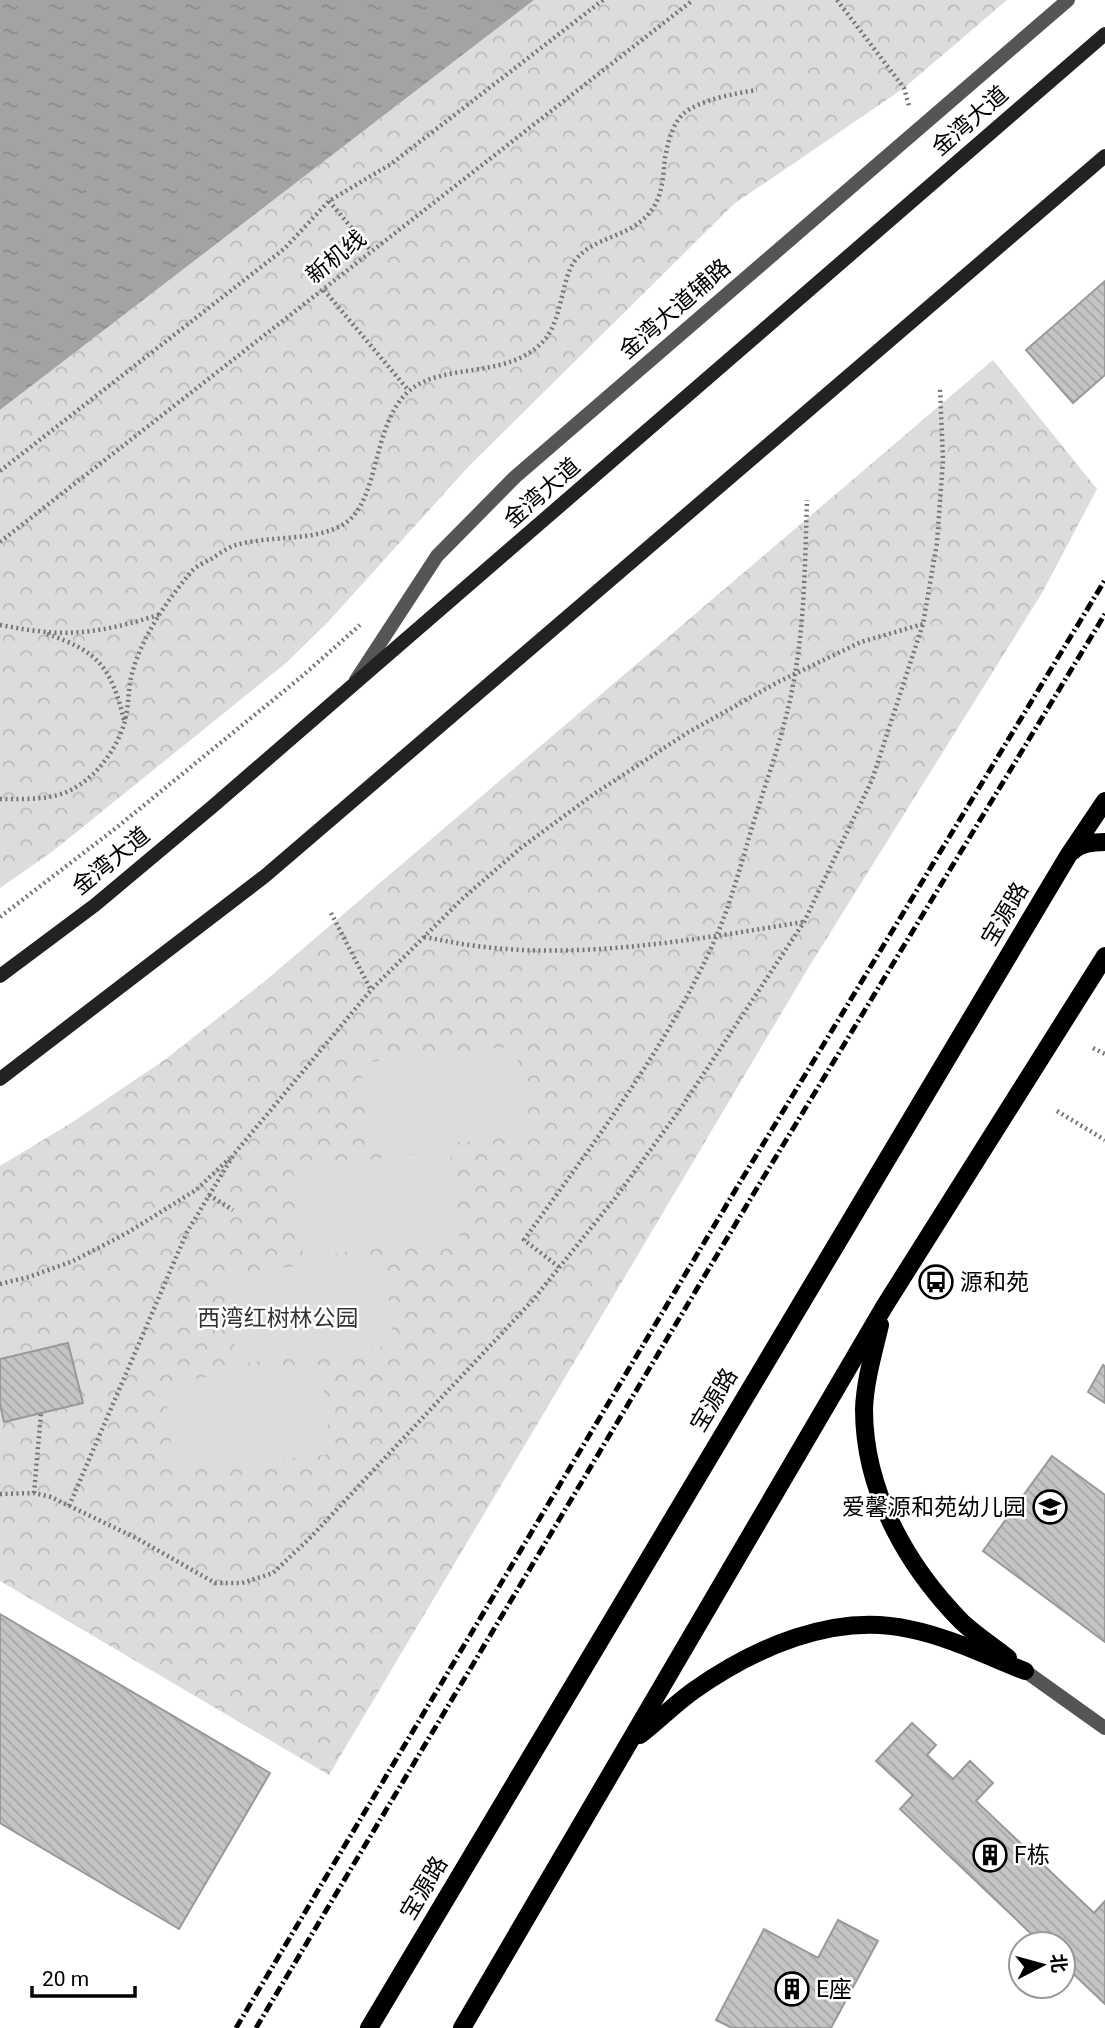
<svg xmlns="http://www.w3.org/2000/svg" width="1105" height="2028" font-family="Roboto,'Noto Sans SC',sans-serif">
<style>
.park{fill:url(#park-crowns)}
.pitch{fill:#dcdcdc}
.water{fill:url(#water-ripples)}
.building{fill:url(#building-back-hatch);stroke:#999;stroke-width:2}
.lines{fill:none;stroke-linecap:round;stroke-linejoin:round}
.path{stroke:#777;stroke-width:4.5;stroke-dasharray:2 3.5;stroke-linecap:butt}
.service{stroke:#555;stroke-width:14}
.minor{stroke:#555;stroke-width:14}
.secondary{stroke:#222;stroke-width:14}
.primary{stroke:#000;stroke-width:18}
.rail{stroke:#000;stroke-width:5;stroke-dasharray:10 3.5 2 3.5;stroke-linecap:butt}
.labels{text-anchor:middle;dominant-baseline:central;stroke-width:5;stroke-linejoin:round;paint-order:stroke}
.street-label{font-size:23px;fill:#000;stroke:#fff}
.poi-label{font-size:23px;fill:#000;stroke:#fff;text-anchor:start}
.park-label{font-size:23px;fill:#333;stroke:#fff}
</style>
<defs>
<pattern id="park-crowns" width="20" height="18" patternUnits="userSpaceOnUse" patternTransform="scale(1.75)"><rect width="20" height="18" fill="#dcdcdc"/><path d="M2 6a3 3 0 1 1 6 0M12 15a3 3 0 1 1 6 0" fill="none" stroke="#bbb"/></pattern>
<pattern id="water-ripples" width="26" height="14" patternUnits="userSpaceOnUse" patternTransform="scale(1.75)"><rect width="26" height="14" fill="#a3a3a3"/><path d="M2 4q2-2 4 0t4 0M15 11q2-2 4 0t4 0" fill="none" stroke="#8b8b8b"/></pattern>
<pattern id="building-back-hatch" width="6" height="6" patternUnits="userSpaceOnUse" patternTransform="scale(1.75)"><rect width="6" height="6" fill="#c4c4c4"/><path d="M-1 5l2 2M0 0l6 6M5-1l2 2" fill="none" stroke="#a7a7a7"/></pattern>
</defs>
<rect width="100%" height="100%" fill="#fff"/>
<g class="park">
<path d="M 534,0 L 1007,0 L 904,88 L 734,204 L 469,466 L 328,622 L 286,663 L 53,851 L 0,888 L 0,410 Z"/>
<path d="M 993,360 L 1097,489 L 1042,593 L 807,970 L 329,1775 L 0,1581 L 0,1166 L 71,1123 L 166,1059 L 265,981 Z"/>
</g>
<g class="pitch">
<path d="M 516,1046 L 527,1135 L 370,1152 L 360,1063 Z"/>
<path d="M 450,1150 L 460,1240 L 303,1257 L 293,1168 Z"/>
<path d="M 384,1256 L 394,1346 L 237,1364 L 227,1274 Z"/>
<path d="M 321,1365 L 331,1454 L 174,1471 L 164,1382 Z"/>
</g>
<path class="water" d="M 0,0 L 534,0 L 0,410 Z"/>
<g class="building">
<path d="M 1105,281 L 1105,375 L 1073,403 L 1026,350 Z"/>
<path d="M 68,1343 L 83,1403 L 4,1422 L 0,1404 L 0,1359 Z"/>
<path d="M 1103,1365 L 1105,1366 L 1105,1403 L 1088,1392 Z"/>
<path d="M 1052,1456 L 1105,1495 L 1105,1642 L 983,1551 Z"/>
<path d="M 0,1614 L 270,1773 L 179,1929 L 0,1823 Z"/>
<path d="M 912,1723 L 936,1745 L 927,1755 L 953,1779 L 970,1761 L 993,1783 L 976,1801 L 1094,1913 L 1105,1901 L 1105,2004 L 1063,1964 L 1063,1944 L 1042,1944 L 900,1809 L 913,1795 L 876,1761 Z"/>
<path d="M 838,1920 L 878,1941 L 831,2028 L 732,2028 L 716,2020 L 764,1929 L 818,1958 Z"/>
</g>
<g class="lines">
<g class="path">
<path d="M 837,0 L 904,88 L 909,106"/>
<path d="M 329,201 L 371,251"/>
<path d="M 324,290 L 409,391"/>
<path d="M 0,471 L 284,249 L 329,201 L 391,164 L 603,0"/>
<path d="M 0,542 L 693,0"/>
<path d="M 0,625 C 13,627 25,630 38,631 C 80,637 121,627 161,614"/>
<path d="M 47,634 C 98,651 111,667 124,720"/>
<path d="M 0,799 C 19,799 39,800 58,795 C 90,786 116,753 125,721 C 129,705 128,686 133,670 C 143,635 168,599 192,571 C 197,566 205,562 211,559 C 219,554 228,547 236,545 C 269,535 315,542 344,524 C 381,500 371,424 409,391 C 443,361 511,381 546,338 C 562,317 562,279 574,262 C 594,234 631,240 653,208 C 663,193 663,175 665,158 C 668,143 671,127 682,115 C 697,100 737,93 757,90"/>
<path d="M 331,913 L 371,990"/>
<path d="M 0,917 L 116,828 L 300,678 L 360,625"/>
<path d="M 424,937 C 442,940 459,944 477,946 C 581,960 700,939 803,922"/>
<path d="M 1093,1048 L 1105,1054"/>
<path d="M 1057,1111 L 1105,1140"/>
<path d="M 209,1195 L 233,1210"/>
<path d="M 559,1267 L 524,1240 C 593,1143 668,1047 716,937 C 732,900 742,860 754,821 C 769,773 787,724 795,674 C 805,617 805,557 807,500"/>
<path d="M 0,1284 L 29,1277 L 73,1261 L 127,1233 L 196,1190 L 230,1158"/>
<path d="M 34,1493 L 41,1413"/>
<path d="M 0,1494 L 34,1493 L 51,1497 L 138,1539 L 215,1583 L 242,1583 L 273,1573 L 309,1539 L 533,1300 L 616,1197 L 681,1108 L 804,922 L 872,780 L 923,624 L 937,543 L 943,460 L 940,388"/>
<path d="M 69,1506 L 187,1232 L 234,1154 L 371,990 L 462,899 L 522,847 L 594,794 L 687,733 L 778,682 L 861,642 L 923,624"/>
</g>
<path class="service" d="M 356,680 L 437,556 L 515,477 L 1068,0"/>
<path class="minor" d="M 1025,1671 L 1105,1728"/>
<g class="secondary">
<path d="M 0,976 L 95,905 L 212,807 L 1105,34"/>
<path d="M 0,1079 L 265,876 L 1105,156"/>
</g>
<g class="primary">
<path d="M 1073,851 C 1081,843 1093,842 1105,842"/>
<path d="M 880,1325 C 874,1351 865,1381 864,1409 C 864,1490 906,1565 962,1622 C 976,1635 993,1646 1008,1658"/>
<path d="M 640,1735 C 658,1721 675,1704 693,1691 C 754,1648 834,1612 909,1629 C 949,1637 987,1656 1025,1671"/>
<path d="M 369,2028 L 1068,856 L 1105,801"/>
<path d="M 462,2028 L 884,1307 L 1105,956"/>
</g>
<g class="rail">
<path d="M 236,2028 L 742,1179 L 1105,580"/>
<path d="M 256,2028 L 757,1188 L 1105,614"/>
</g>
</g>
<defs>
<symbol id="bus-ring" viewBox="-11 -11 22 22"><circle r="9.5" fill="#fff" stroke="#000" stroke-width="1.5"/><path d="M-5-6H5V4H4V6H2V4H-2V6H-4V4H-5ZM-3.5-4V0h7V-4ZM-3.5 1.2v1.5H-2V1.2ZM2 1.2v1.5H3.5V1.2Z" fill="#000"/></symbol>
<symbol id="school-ring" viewBox="-11 -11 22 22"><circle r="9.5" fill="#fff" stroke="#000" stroke-width="1.5"/><path d="M0-5L7-2L0 1L-7-2ZM-4 1L0 2.5L4 1V4Q0 6-4 4Z" fill="#000"/></symbol>
<symbol id="building-ring" viewBox="-11 -11 22 22"><circle r="9.5" fill="#fff" stroke="#000" stroke-width="1.5"/><path d="M-4-6H4V6H1V3H-1V6H-4ZM-2.5-4.3h1.7v1.8h-1.7ZM.8-4.3h1.7v1.8H.8ZM-2.5-1h1.7V.8h-1.7ZM.8-1h1.7V.8H.8Z" fill="#000"/></symbol>
</defs>
<g fill-rule="evenodd">
<use href="#bus-ring" x="917" y="1263" width="38" height="38"/>
<use href="#school-ring" x="1031" y="1488" width="38" height="38"/>
<use href="#building-ring" x="971" y="1836" width="38" height="38"/>
<use href="#building-ring" x="773" y="1970" width="38" height="38"/>
</g>
<g class="labels">
<g class="street-label">
<text transform="translate(970 121) rotate(-41)">金湾大道</text>
<text transform="translate(336 257) rotate(-39)">新机线</text>
<text transform="translate(675 309) rotate(-41)">金湾大道辅路</text>
<text transform="translate(542 493) rotate(-41)">金湾大道</text>
<text transform="translate(111 861) rotate(-39)">金湾大道</text>
<text transform="translate(1005 914) rotate(-59)">宝源路</text>
<text transform="translate(714 1400) rotate(-59)">宝源路</text>
<text transform="translate(424 1888) rotate(-59)">宝源路</text>
</g>
<g class="poi-label">
<text x="960" y="1282">源和苑</text>
<text x="1026" y="1507" text-anchor="end">爱馨源和苑幼儿园</text>
<text x="1014" y="1855">F栋</text>
<text x="816" y="1989">E座</text>
</g>
<g class="park-label">
<text x="278" y="1318">西湾红树林公园</text>
</g>
</g>
<g transform="translate(1042 1965) rotate(84)"><circle r="33" fill="#ffffff" stroke="#999999" stroke-width="2"/>
<path d="M0-5L12 26L0 18L-12 26Z" fill="#000000"/>
<text y="-10" font-size="19" font-weight="bold" text-anchor="middle" fill="#000000">北</text>
</g>
<path d="M32 1986v10h103v-10" fill="none" stroke="#000000" stroke-width="3.5"/>
<text x="42" y="1986" font-size="21" fill="#000000" stroke="#ffffff" stroke-width="5" paint-order="stroke">20 m</text>
</svg>
